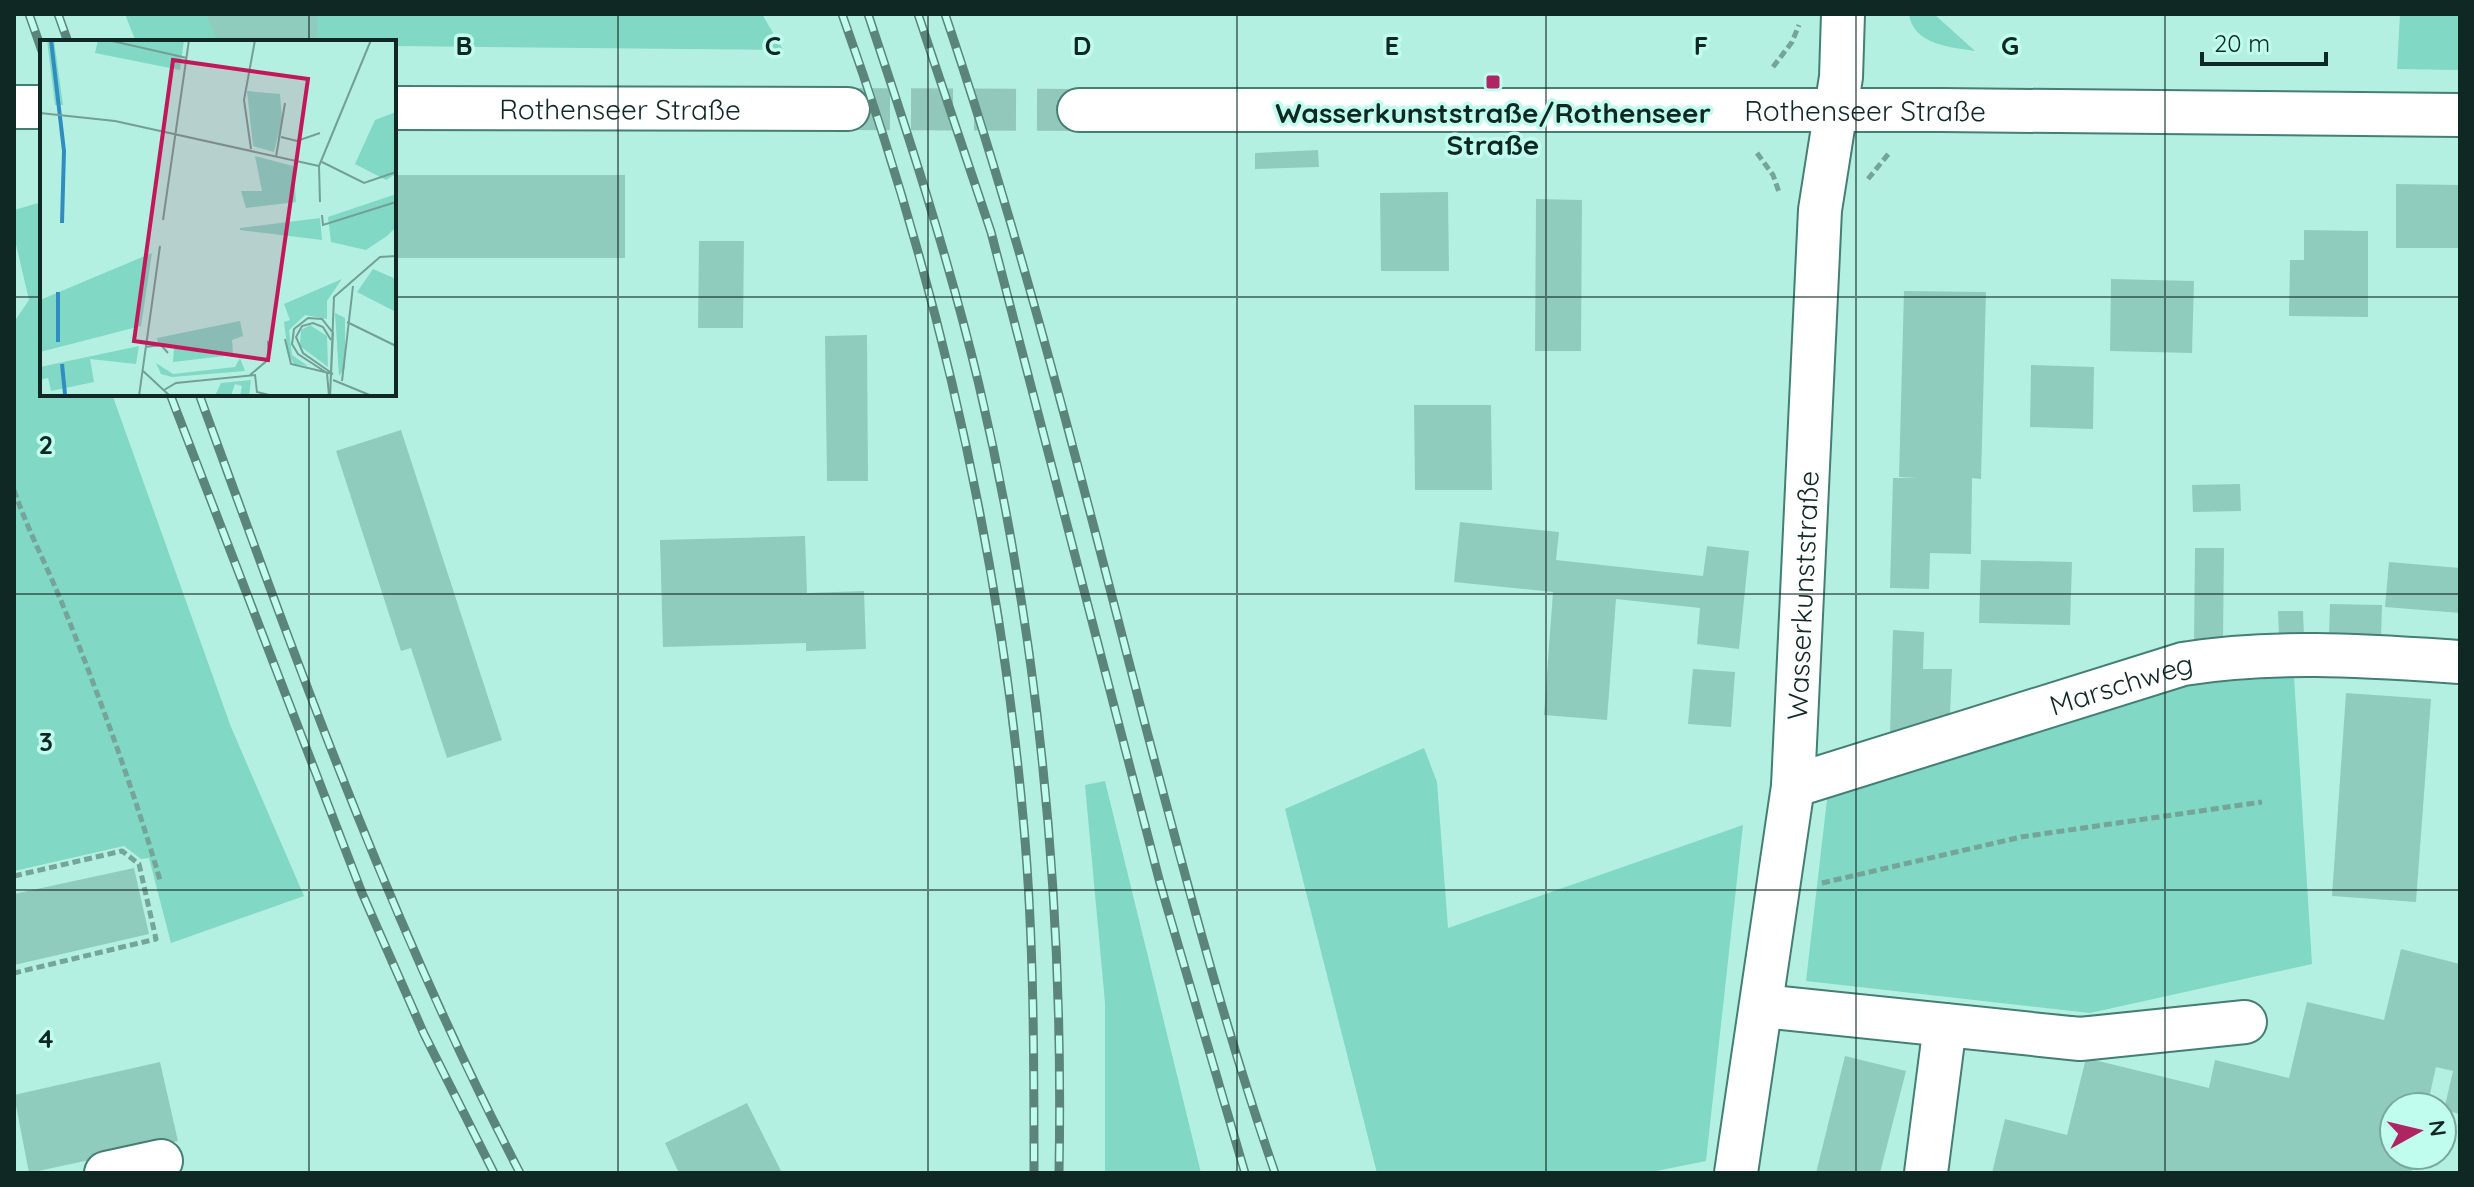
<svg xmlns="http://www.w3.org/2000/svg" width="2474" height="1187" font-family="Quicksand,sans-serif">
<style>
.green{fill:#80d8c5}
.building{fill:#90ccbe}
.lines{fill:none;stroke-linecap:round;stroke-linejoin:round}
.minor-tunnel{stroke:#92c8bb;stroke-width:42;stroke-dasharray:42 21;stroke-linecap:butt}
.minor-casing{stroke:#457e72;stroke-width:46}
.path{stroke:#75a498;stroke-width:5;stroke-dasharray:8 4;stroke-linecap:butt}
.minor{stroke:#fff;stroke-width:42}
.rail-casing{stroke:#5b847a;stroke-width:9}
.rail{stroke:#c0fdee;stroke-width:6;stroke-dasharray:18;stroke-linecap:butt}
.grid{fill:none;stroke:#102823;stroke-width:2;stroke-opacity:0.55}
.poi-dot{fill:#af2564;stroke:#c0fdee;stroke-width:3}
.labels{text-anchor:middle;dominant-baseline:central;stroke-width:7;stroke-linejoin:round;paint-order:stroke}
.street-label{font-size:28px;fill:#102823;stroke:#c0fdee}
.poi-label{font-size:28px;font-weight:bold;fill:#102823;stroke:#c0fdee}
.inset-river{fill:none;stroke:#308dc2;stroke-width:4}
.inset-road{fill:none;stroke:#72a095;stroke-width:2}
.view{fill:#c2185b;fill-opacity:0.15;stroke:#c2185b;stroke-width:4}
.inset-edge{fill:none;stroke:#102823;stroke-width:4}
.grid-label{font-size:26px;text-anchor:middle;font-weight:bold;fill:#102823;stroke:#c0fdee;stroke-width:7;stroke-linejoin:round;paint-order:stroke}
</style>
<rect width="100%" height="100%" fill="#b3f0e1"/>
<g class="green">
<path d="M 125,14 L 762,14 L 783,50 L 394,46 L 394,42 L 136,42 Z"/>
<path d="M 1909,14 L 1934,14 L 1975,51 C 1951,47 1913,45 1909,14 Z"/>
<path d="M 2400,14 L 2460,14 L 2460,70 L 2397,69 Z"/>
<path d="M 42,202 L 42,394 L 112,394 L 231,727 L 304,896 L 171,943 L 149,858 L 141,859 L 124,846 L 14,871 L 14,322 L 29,300 L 14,236 L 14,210 Z"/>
<path d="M 2294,677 L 2312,964 L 2090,1013 L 1806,981 L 1828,791 L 2158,686 Z"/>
<path d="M 1424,748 L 1437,782 L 1448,928 L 1743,825 L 1706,1161 L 1646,1173 L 1377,1173 L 1285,809 Z"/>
<path d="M 1105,781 L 1201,1173 L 1105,1173 L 1105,1003 L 1085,785 Z"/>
</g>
<g class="building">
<path d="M 206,14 L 317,14 L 318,42 L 218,42 Z"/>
<path d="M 1318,150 L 1319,167 L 1255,169 L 1255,153 Z"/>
<rect x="394" y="175" width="231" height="83"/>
<path d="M 2396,184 L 2460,185 L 2459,248 L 2396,248 Z"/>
<path d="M 1448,192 L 1449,271 L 1381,271 L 1380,193 Z"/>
<path d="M 1536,199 L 1582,200 L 1581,351 L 1535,351 Z"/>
<path d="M 2304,230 L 2368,231 L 2368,317 L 2289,316 L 2290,260 L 2304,260 Z"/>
<path d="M 699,241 L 744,241 L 743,328 L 698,328 Z"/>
<path d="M 2111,279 L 2194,281 L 2192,353 L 2110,351 Z"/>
<path d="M 1904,291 L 1986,292 L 1981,479 L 1972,478 L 1971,554 L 1930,553 L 1929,589 L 1890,588 L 1893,478 L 1918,478 L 1899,477 Z"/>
<path d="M 867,335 L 868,481 L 827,481 L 825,336 Z"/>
<path d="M 2031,365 L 2094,367 L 2093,429 L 2030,427 Z"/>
<path d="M 1414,405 L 1491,405 L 1492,490 L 1415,490 Z"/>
<path d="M 401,430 L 502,740 L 447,758 L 411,648 L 401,651 L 336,451 Z"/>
<path d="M 2240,484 L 2241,511 L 2193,512 L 2192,485 Z"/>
<path d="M 1460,522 L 1559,532 L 1556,560 L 1703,576 L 1707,546 L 1749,551 L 1739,649 L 1697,644 L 1700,608 L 1616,599 L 1607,720 L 1544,715 L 1553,592 L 1454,582 Z"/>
<path d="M 805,536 L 807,593 L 864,591 L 866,649 L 806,651 L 806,643 L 663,647 L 660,540 Z"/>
<path d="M 2195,548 L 2224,548 L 2223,640 L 2194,640 Z"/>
<path d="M 1981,560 L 2072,562 L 2070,625 L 1979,623 Z"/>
<path d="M 2389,562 L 2460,568 L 2460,613 L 2385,607 Z"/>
<path d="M 2330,604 L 2382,605 L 2381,637 L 2329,636 Z"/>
<path d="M 2278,611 L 2303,611 L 2304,636 L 2279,637 Z"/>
<path d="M 1893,630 L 1924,632 L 1923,669 L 1952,669 L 1950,714 L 1890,734 Z"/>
<path d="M 1693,669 L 1735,672 L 1731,727 L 1688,724 Z"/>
<path d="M 2346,693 L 2431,699 L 2416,902 L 2332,896 Z"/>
<path d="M 134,868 L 149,934 L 14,965 L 14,894 Z"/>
<path d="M 2401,949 L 2460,964 L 2460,1114 L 2444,1110 L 2453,1071 L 2436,1067 L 2427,1107 L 2394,1107 L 2394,1155 L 2415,1155 L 2411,1173 L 1992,1173 L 2005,1119 L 2067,1135 L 2086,1058 L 2209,1088 L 2215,1060 L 2289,1078 L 2307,1002 L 2384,1020 Z"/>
<path d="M 1845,1056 L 1906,1071 L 1880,1173 L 1816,1173 Z"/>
<path d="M 160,1062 L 178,1141 L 29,1173 L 14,1095 Z"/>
<path d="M 747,1103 L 782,1173 L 679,1173 L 665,1143 Z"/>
</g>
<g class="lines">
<path class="minor-tunnel" d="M 848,109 L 1079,110"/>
<defs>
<g id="minor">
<path d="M 14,107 L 42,107"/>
<path id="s1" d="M 394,108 L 848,109"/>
<path id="s2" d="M 1079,110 L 1942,110 L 2460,115"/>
<path id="s3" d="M 1793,786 L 2183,664 C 2275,649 2368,656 2460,662"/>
<path d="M 1762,1006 L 2080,1039 L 2245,1022"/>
<path d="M 106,1173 L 161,1161"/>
<path id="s4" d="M 1736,1173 L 1793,786 L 1820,210 L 1841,77 L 1843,14"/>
<path d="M 1926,1173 L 1945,1025"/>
</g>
</defs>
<use href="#minor" class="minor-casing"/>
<g class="path">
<path d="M 1773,67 L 1792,42 L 1799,25"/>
<path d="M 1757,153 L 1773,175 L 1779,192"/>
<path d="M 1868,179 L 1890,152"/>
<path d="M 14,490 C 28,531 48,568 64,608 C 100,698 133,788 160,880"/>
<path d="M 14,876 L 122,851 L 139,864 L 156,939 L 14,973"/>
<path d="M 1822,883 L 2021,837 L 2262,802"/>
</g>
<use href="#minor" class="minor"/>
<defs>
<g id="rail">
<path d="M 29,14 L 42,51"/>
<path d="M 58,14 L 68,42"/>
<path d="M 842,14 C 936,276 1000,551 1024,828 C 1034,942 1034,1058 1034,1173"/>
<path d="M 868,14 C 909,137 949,259 979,385 C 1040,643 1064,909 1059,1173"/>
<path d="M 918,14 L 991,232 L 1160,883 L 1245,1173"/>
<path d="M 945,14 C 1026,253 1086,498 1150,743 C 1188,887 1226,1032 1275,1173"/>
<path d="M 170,394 L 362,893 L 424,1034 L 494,1173"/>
<path d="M 199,394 C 295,657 390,924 520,1173"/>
</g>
</defs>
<use href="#rail" class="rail-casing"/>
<use href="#rail" class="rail"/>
</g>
<path class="grid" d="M 309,14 L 309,42M 618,14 L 618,1173M 928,14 L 928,1173M 1237,14 L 1237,1173M 1546,14 L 1546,1173M 1856,14 L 1856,1173M 2165,14 L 2165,1173M 14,297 L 42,297M 394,297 L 2460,297M 309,394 L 309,1173M 14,594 L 2460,594M 14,890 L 2460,890"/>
<rect class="poi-dot" x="1485" y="74" width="16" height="16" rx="4"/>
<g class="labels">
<g class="street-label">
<text stroke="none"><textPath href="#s1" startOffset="226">Rothenseer Straße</textPath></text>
<text stroke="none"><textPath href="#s2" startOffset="786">Rothenseer Straße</textPath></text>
<text stroke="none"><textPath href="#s4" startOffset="582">Wasserkunststraße</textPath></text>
<text stroke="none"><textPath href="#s3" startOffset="344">Marschweg</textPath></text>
</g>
<g class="poi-label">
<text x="1493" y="112">Wasserkunststraße/Rothenseer<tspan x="1493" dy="32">Straße</tspan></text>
</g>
</g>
<g transform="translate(40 40)">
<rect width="356" height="356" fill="#b3f0e1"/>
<path d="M 7,0 L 14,0 L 23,65 L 15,65 ZM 58,0 L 144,0 L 140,30 L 55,13 ZM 207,51 L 240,54 L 242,80 L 234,112 L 213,106 ZM 356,72 L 356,134 L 346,140 L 315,124 L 335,80 ZM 215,116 L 253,126 L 256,162 L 206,168 L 201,151 L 222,151 ZM 356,154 L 356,187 L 347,196 L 326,210 L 291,202 L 288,177 ZM 280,178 L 282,200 L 200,190 L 200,188 ZM 112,213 L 101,286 L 0,312 L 0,260 ZM 333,229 L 356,239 L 356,272 L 317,252 ZM 302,239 L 287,261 L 287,279 L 265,275 L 249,290 L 252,315 L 268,326 L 254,324 L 248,314 L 244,282 L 250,280 L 244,264 ZM 295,273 L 305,278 L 305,328 L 299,336 ZM 200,281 L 203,296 L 192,300 L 193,315 L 133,322 L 134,308 L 118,303 L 117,298 ZM 270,285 L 287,296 L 288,327 L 260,306 L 261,290 ZM 99,306 L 96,324 L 50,319 L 54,342 L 11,351 L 8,338 L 0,340 L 0,327 ZM 200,318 L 205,331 L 132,337 L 121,334 L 116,323 L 133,334 L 195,327 ZM 211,340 L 209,356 L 200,356 L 202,346 L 195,344 L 191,356 L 175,356 L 181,343 Z" fill="#80d8c5"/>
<path class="inset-river" d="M 11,0 L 24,111 L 22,183M 18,252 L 18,302M 22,324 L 25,354"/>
<path class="inset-road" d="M 68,0 L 147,18M 0,73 L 75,81 L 279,126M 241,97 L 257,101 L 280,93M 211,109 L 204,60 L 215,0M 236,117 L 245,63M 282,122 L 324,143 L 356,132M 279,126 L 331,0M 279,126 L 280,162M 282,175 L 283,185 L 356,162M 123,180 L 149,0M 307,282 L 356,306M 245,299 L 251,324 L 293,334M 291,300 L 283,287 L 273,283 L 262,286 L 256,297 L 263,313 L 293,334M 105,307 L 121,305 L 128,313M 102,330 L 130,356M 210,335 L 229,319 L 228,301M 293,340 L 332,356M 302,341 L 313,246M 124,350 L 136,343 L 215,335 L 217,352 L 233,356M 99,356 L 120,206M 289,356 L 287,333 L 258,314 L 252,304 L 254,289 L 268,278 L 282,279 L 293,293 L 290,356M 290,356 L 294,257 L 340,217 L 356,216"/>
<path class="view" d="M 133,20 L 268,39 L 228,320 L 94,301 Z"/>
<rect width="356" height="356" class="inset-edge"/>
</g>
<g class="grid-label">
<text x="464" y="55">B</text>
<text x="773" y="55">C</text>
<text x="1082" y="55">D</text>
<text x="1392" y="55">E</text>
<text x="1701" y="55">F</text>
<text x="2010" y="55">G</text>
<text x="46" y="454">2</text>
<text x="46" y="751">3</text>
<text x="46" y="1048">4</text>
</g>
<rect width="2474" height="1187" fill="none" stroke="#102823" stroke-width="32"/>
<g transform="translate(2418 1131) rotate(82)"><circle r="38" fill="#c0fdee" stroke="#7aa89d" stroke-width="2"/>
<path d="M0-6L14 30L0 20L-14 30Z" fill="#af2564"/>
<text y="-12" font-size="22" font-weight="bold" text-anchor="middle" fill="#102823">N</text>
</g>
<path d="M2202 52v12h124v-12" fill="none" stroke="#102823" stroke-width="4"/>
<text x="2214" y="52" font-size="24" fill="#102823" stroke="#c0fdee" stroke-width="6" paint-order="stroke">20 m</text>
</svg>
